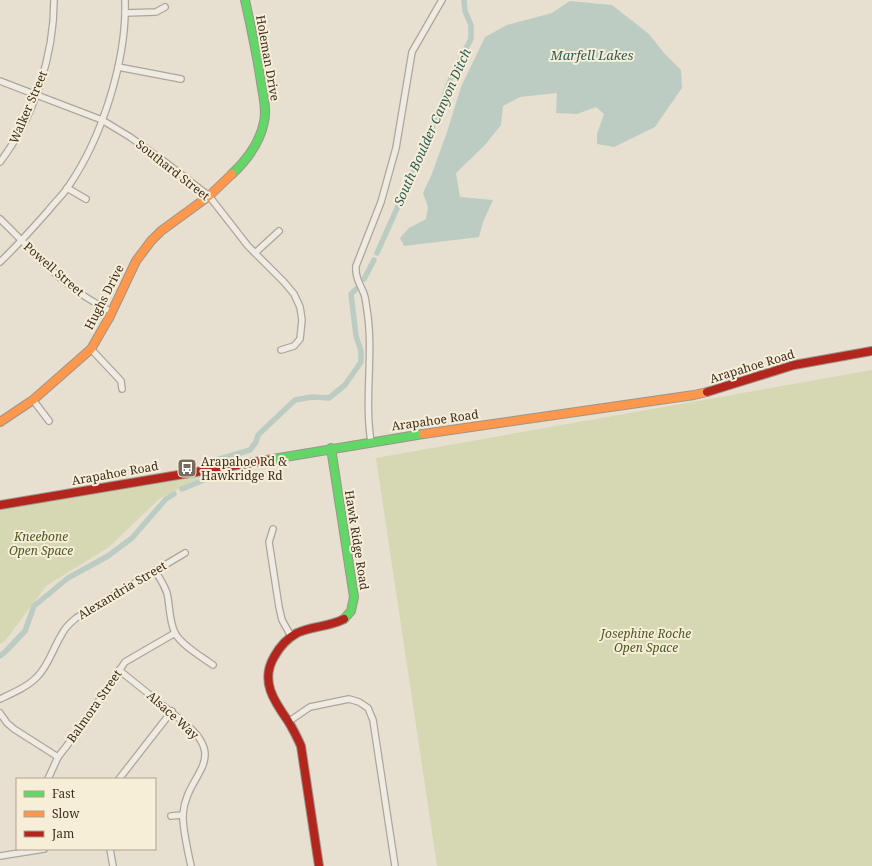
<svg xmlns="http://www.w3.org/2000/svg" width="872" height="866" font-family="'Noto Serif',serif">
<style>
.green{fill:#d6d7b3}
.water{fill:#bcccc2}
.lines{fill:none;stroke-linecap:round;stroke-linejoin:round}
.canal{stroke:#bcccc2;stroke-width:5.5}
.street-casing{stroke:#ada599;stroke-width:8}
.fast-casing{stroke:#9c958a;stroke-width:10}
.slow-casing{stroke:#9c958a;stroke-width:10}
.jam-casing{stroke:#9c958a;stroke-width:10}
.street{stroke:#efebe3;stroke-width:5.5}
.fast{stroke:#63d668;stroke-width:8}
.slow{stroke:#ff974d;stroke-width:8}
.jam{stroke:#b3261e;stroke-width:8}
.labels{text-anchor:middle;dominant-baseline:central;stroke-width:4;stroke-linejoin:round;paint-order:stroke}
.street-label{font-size:12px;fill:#3d2e20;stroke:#f7eed8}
.poi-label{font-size:12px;fill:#3d2e20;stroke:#f7eed8;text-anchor:start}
.park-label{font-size:12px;font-style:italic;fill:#4d5a26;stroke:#f7eed8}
.water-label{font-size:13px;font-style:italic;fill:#2f5d5a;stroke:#f7eed8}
</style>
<rect width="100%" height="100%" fill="#e7e0d1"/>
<g class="green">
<path d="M 872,370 L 872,866 L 437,866 L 376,458 Z"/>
<path d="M 203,476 L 159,499 L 109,547 L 46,586 L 5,641 L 0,644 L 0,510 Z"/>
</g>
<path class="water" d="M 570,1 L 612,5 L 649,34 L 664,53 L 681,70 L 682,88 L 655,127 L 614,147 L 597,144 L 597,134 L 604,114 L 596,107 L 577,114 L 556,113 L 557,93 L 520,97 L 503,106 L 501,125 L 485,145 L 456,173 L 460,197 L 493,200 L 483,222 L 479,237 L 404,246 L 400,238 L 409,228 L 426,219 L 428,207 L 423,193 L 431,176 L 447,132 L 461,87 L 485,37 L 507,25 L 552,13 Z"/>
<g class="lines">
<g class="canal">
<path d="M 377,253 L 424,148 L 453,73 L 471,39 L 471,25 L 465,11 L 464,0"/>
<path d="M 364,279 L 374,260"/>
<path d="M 211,465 L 213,461 L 250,450 L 256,442 L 258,435 L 295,400 L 312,397 L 329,398 L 345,385 L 361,362 L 361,351 L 356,336 L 351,294 L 356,289"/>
<path d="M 182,489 L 211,477 L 213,474"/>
<path d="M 0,656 L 6,651 L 25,631 L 34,606 L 68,578 L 108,556 L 132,538 L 166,499 L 174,494"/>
</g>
<defs>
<g id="street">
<path d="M 125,13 L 156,12 L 165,7"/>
<path d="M 118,67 L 181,79"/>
<path d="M 0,81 L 102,120 L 130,137 L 165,162 L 209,196 L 248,246 L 284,282 L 294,294 L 300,307 L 302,320 L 300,339 L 294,346 L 281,350"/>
<path d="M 0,162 C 34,118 54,55 54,0"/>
<path d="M 67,188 L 86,199"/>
<path d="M 0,219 C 22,240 42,263 65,282 C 80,294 96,304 112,312"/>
<path d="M 255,253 L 279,231"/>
<path d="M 0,262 C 17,246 32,229 48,211 C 54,203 62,196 68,187 C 102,138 127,60 125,0"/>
<path d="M 91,349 L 121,381 L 122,389"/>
<path d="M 33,400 L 49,421"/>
<path d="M 371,442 C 364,398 374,353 367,310 C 366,305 366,299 364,294 C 360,284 355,277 356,266 L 381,202 L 396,148 L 412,52 L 442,0"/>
<path d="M 273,529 L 269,542 L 279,607 L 282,620 L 291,636"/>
<path d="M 155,571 C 160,578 164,585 167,593 C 170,606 169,621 175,633 C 181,645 202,657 213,665"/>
<path d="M 119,670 L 186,724 C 229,761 186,774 183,814 C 182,826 188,852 191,866"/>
<path d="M 0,699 C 13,693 27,687 37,677 C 49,665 53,648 62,634 C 65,627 70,623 76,618 L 185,553"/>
<path d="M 0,713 L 7,723 L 14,729 L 58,757"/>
<path d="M 288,722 L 310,707 L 349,699 L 359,702 L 368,708 L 373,720 L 395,866"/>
<path d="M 48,779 L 58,757 L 79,730 L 125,662 L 175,633"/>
<path d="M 119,779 L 172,711"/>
<path d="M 171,816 L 183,815"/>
<path d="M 110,849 L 113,866"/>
<path d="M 0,856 L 44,849"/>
</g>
<g id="fast">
<path d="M 232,174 C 247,160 260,142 264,122 C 267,109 263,95 261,82 C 257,55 251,27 245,0"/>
<path d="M 331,448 L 354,597 L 351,611 L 344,619"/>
<path d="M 267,460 L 423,434"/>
</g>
<g id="slow">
<path d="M 0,422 L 33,400 L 91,349 L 109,318 L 136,261 L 151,241 L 161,231 L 209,196 L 232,174"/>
<path d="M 423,434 L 694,395 L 707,392"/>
</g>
<g id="jam">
<path d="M 707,392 L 794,365 L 872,351"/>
<path d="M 0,505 L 267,460"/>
<path d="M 319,866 L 301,746 C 297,737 293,729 288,721 C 274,701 260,681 274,657 C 280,646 286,639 297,633 C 312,626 329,627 344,619"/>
</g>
</defs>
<use href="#street" class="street-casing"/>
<use href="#fast" class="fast-casing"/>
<use href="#slow" class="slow-casing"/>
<use href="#jam" class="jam-casing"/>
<use href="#street" class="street"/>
<use href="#fast" class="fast"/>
<use href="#slow" class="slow"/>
<use href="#jam" class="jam"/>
</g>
<defs>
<symbol id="bus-square" viewBox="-11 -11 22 22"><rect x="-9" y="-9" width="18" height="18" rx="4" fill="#786c5e" stroke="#f7eed8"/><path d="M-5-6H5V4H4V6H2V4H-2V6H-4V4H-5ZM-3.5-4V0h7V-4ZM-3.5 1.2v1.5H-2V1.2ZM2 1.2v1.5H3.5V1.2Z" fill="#fff"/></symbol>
</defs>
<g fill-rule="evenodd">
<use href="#bus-square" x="176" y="457" width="22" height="22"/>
</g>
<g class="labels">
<g class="street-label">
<text transform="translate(268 58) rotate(80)">Holeman Drive</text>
<text transform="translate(28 107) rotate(-67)">Walker Street</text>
<text transform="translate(173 170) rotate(38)">Southard Street</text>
<text transform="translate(54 269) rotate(41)">Powell Street</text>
<text transform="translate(104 297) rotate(-63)">Hughs Drive</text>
<text transform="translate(752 366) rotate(-17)">Arapahoe Road</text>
<text transform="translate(435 420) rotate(-8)">Arapahoe Road</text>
<text transform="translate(115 473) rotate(-10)">Arapahoe Road</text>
<text transform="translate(357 540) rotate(81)">Hawk Ridge Road</text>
<text transform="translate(122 590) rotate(-31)">Alexandria Street</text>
<text transform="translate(94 706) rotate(-55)">Balmora Street</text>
<text transform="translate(173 715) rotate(42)">Alsace Way</text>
</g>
<g class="poi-label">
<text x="201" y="461">Arapahoe Rd &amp;<tspan x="201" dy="14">Hawkridge Rd</tspan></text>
</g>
<g class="park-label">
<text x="41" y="536">Kneebone<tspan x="41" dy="14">Open Space</tspan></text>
<text x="646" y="633">Josephine Roche<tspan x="646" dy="14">Open Space</tspan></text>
</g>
<g class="water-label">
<text x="592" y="55">Marfell Lakes</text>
<text transform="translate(432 127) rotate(-66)">South Boulder Canyon Ditch</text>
</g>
</g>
<rect x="16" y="778" width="140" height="72" fill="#f7eed8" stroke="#ada18e"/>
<rect x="24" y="791" width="20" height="6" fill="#63d668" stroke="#ada18e"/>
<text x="52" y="798" font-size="12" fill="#3d2e20">Fast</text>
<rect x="24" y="811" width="20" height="6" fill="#ff974d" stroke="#ada18e"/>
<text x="52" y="818" font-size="12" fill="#3d2e20">Slow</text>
<rect x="24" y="831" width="20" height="6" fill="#b3261e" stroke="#ada18e"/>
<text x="52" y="838" font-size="12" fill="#3d2e20">Jam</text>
</svg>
